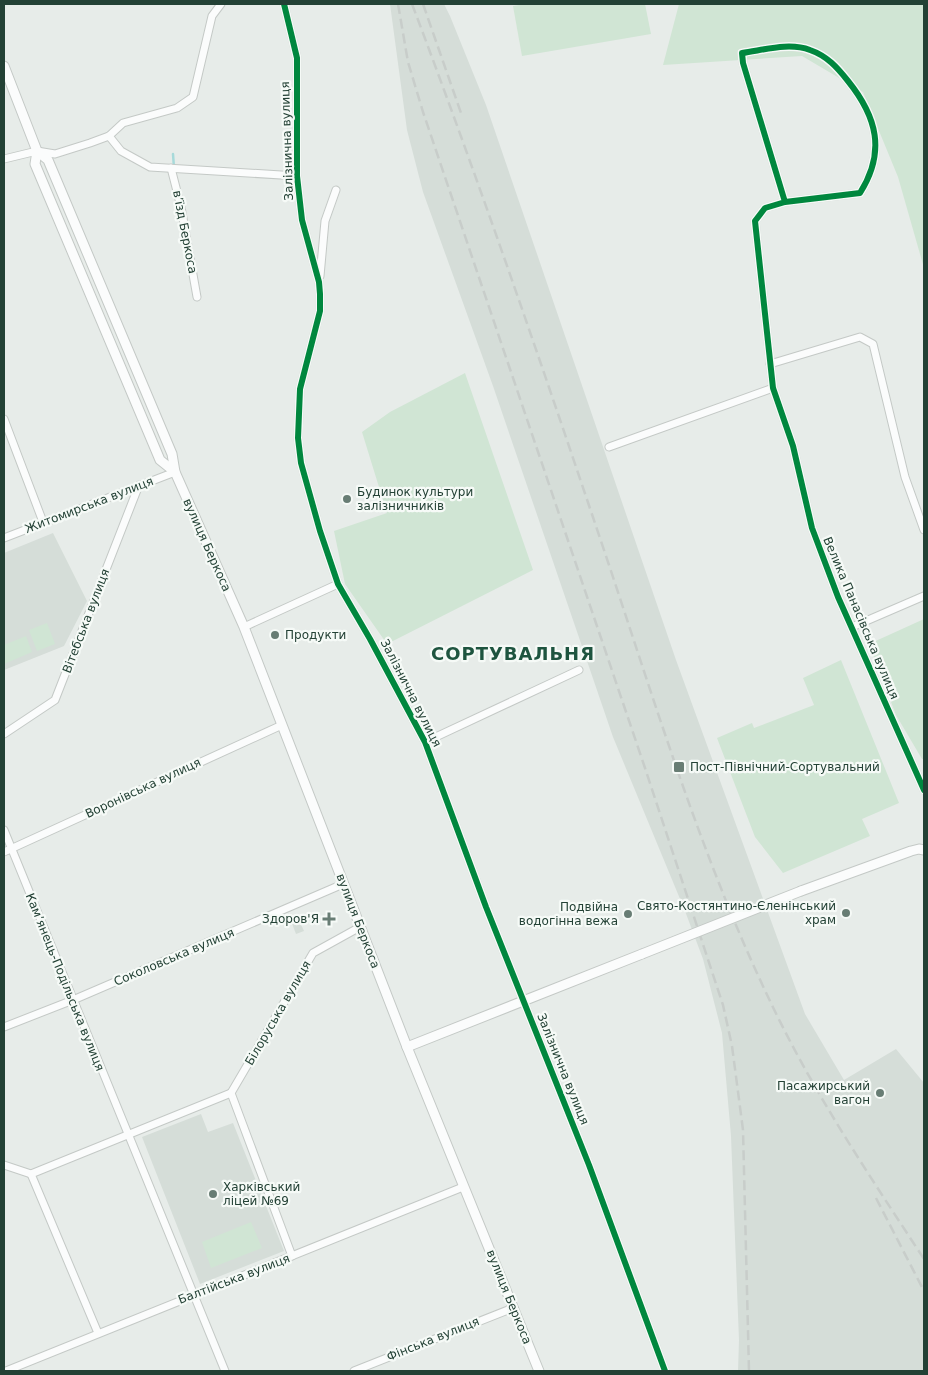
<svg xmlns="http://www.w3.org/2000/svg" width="928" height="1375" font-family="'DejaVu Sans',sans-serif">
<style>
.built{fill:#d5ddd8}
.green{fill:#d0e5d4}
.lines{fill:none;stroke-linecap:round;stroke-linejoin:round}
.stream{stroke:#a7dada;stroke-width:2.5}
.minor-casing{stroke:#c4c9c6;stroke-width:9}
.tertiary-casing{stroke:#c4c9c6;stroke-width:11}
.minor{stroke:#fbfcfc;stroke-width:7}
.tertiary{stroke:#fbfcfc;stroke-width:9}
.rail{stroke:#c8cdca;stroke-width:2.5;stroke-dasharray:10 5;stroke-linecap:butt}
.tertiary-bridge-casing{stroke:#c4c9c6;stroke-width:11;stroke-linecap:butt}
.tertiary-bridge{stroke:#fbfcfc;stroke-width:9}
.cycleway-casing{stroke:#f6faf7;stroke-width:9}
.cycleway{stroke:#00873e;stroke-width:6}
.poi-dot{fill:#687d74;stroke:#f6faf7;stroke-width:2}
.labels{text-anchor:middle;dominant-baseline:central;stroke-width:4.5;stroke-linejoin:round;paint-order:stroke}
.street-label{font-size:12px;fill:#234135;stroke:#f6faf7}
.poi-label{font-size:12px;fill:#234135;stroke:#f6faf7;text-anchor:start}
.district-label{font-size:18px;font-weight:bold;letter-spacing:1px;fill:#1e543f;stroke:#f6faf7}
</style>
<rect width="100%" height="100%" fill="#e7ece9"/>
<g class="built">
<path d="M 390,4 L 444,4 L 450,16 L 486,105 L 676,660 L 805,1014 L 844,1080 L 896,1049 L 924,1083 L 924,1371 L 738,1371 L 739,1340 L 731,1136 L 722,1033 L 703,959 L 685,911 L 613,737 L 493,386 L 423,192 L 407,130 Z"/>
<path d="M 53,533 L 87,601 L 64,646 L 4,670 L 4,553 Z"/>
<path d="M 298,918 L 304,931 L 296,934 L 291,921 Z"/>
<path d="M 201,1114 L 208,1132 L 233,1123 L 284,1251 L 200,1284 L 142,1137 Z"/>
</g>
<g class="green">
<path d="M 525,4 L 645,4 L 651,34 L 522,56 L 513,6 Z"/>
<path d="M 679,4 L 924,4 L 924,268 L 898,177 L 863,92 L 802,56 L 663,65 Z"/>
<path d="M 465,373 L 533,570 L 387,644 L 345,584 L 334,531 L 387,513 L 362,432 L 390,412 Z"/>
<path d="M 924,619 L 924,759 L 922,759 L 896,715 L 869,644 Z"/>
<path d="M 47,623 L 55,644 L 37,651 L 29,630 Z"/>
<path d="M 26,636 L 32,652 L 4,664 L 4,645 Z"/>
<path d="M 841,660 L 899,803 L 862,819 L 870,836 L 783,873 L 755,837 L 717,738 L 752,723 L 754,728 L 814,705 L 803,678 Z"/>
<path d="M 251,1222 L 262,1248 L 211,1268 L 202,1242 Z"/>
</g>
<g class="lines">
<path class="stream" d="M 173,154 L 174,168"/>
<defs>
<g id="minor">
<path d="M 284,4 L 297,58 L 297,176 L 302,220 L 319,282 L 320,294 L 320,311 L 300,389 L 298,438 L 301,463 L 320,531 L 338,584 L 370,639 L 425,742 L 486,907 L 589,1165 L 665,1371"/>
<path d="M 109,136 L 121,151 L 150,167 L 297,176"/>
<path d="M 4,159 L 37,151 L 55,154 L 90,143 L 109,136 L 123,123 L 177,108 L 193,97 L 212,16 L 221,4"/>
<path d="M 171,168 L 181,207 L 197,297"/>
<path d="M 785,202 L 860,193 C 886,152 877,117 848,81 C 837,67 827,56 810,50 C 789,42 764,50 742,53 L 743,63 L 785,202 L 765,208 L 755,221 L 773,388 L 793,446 L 812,528 L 838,597 L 924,790"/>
<path d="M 320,276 L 325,221 L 336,190"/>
<path d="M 770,364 L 860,337 L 873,344 L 905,477 L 924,530"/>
<path d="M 4,419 L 43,522"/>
<path d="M 609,447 L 773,388"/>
<path d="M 4,538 L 175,472"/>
<path d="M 244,627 L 338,584"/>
<path d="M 852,627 L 924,596"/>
<path d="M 4,734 L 55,700 L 139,485"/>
<path d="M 425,742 L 579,670"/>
<path d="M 4,830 L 225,1371"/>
<path d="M 4,852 L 282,725"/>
<path d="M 4,1027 L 73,1000 L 343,884"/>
<path d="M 231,1093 L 313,953 L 360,927"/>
<path d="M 4,1165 L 31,1174"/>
<path d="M 98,1333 L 31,1174 L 231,1093 L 292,1256"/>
<path d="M 6,1371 L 463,1187"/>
<path d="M 354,1371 L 513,1308"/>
</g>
<g id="tertiary">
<path d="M 4,66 L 37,151 L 48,160 L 172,454 L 175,472 L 244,627 L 407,1047 L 539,1371"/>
<path d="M 37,151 L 35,164 L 160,460 L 175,472"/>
<path d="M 801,891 L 911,851 L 919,849 L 924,850"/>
<path d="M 407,1047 L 642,954"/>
</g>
</defs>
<use href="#minor" class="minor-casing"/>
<use href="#tertiary" class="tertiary-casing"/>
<use href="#minor" class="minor"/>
<use href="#tertiary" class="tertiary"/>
<g class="rail">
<path d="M 398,4 L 408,62 L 423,112 L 645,768 L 723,1005 L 732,1046 L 743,1130 L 749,1371"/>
<path d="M 412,4 C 482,189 546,377 609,565 C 658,712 703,861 770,1001 C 813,1092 869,1175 924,1259"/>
<path d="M 423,4 L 461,113"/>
<path d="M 876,1198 L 924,1291"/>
</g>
<defs>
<path id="tertiary-bridge" d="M 642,954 L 801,891"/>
</defs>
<use href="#tertiary-bridge" class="tertiary-bridge-casing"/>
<use href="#tertiary-bridge" class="tertiary-bridge"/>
<defs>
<g id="cycleway">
<path d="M 284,4 L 297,58 L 297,176 L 302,220 L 319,282 L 320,294 L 320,311 L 300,389 L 298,438 L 301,463 L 320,531 L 338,584 L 370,639 L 425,742 L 486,907 L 589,1165 L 665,1371"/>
<path d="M 785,202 L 860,193 C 886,152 877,117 848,81 C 837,67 827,56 810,50 C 789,42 764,50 742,53 L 743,63 L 785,202 L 765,208 L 755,221 L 773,388 L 793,446 L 812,528 L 838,597 L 924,790"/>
</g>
</defs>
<use href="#cycleway" class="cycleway-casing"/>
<use href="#cycleway" class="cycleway"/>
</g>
<g class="poi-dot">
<circle cx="347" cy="499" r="5"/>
<circle cx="275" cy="635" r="5"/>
<rect x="673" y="761" width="12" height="12" rx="2.5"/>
<circle cx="846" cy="913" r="5"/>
<circle cx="628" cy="914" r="5"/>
<path d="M326.5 911.5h5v5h5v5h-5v5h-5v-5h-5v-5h5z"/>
<circle cx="880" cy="1093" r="5"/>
<circle cx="213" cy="1194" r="5"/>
</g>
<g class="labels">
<g class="street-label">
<text transform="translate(287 141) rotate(-92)">Залізнична вулиця</text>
<text transform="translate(185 232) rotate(79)">в’їзд Беркоса</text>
<text transform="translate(89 505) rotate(-21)">Житомирська вулиця</text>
<text transform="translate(207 545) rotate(66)">вулиця Беркоса</text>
<text transform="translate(861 618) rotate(67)">Велика Панасівська вулиця</text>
<text transform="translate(86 621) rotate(-69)">Вітебська вулиця</text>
<text transform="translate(411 693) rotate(63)">Залізнична вулиця</text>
<text transform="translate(143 788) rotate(-25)">Воронівська вулиця</text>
<text transform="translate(358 921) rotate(69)">вулиця Беркоса</text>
<text transform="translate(174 957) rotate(-23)">Соколовська вулиця</text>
<text transform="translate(65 982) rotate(68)">Кам’янець-Подільська вулиця</text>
<text transform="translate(278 1013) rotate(-60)">Білоруська вулиця</text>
<text transform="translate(563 1069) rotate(68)">Залізнична вулиця</text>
<text transform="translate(234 1279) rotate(-21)">Балтійська вулиця</text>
<text transform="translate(509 1297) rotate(68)">вулиця Беркоса</text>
<text transform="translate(433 1339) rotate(-22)">Фінська вулиця</text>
</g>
<g class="poi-label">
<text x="357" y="492">Будинок культури<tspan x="357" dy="14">залізничників</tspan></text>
<text x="285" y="635">Продукти</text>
<text x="690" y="767">Пост-Північний-Сортувальний</text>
<text x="836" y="906" text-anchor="end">Свято-Костянтино-Єленінський<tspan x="836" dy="14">храм</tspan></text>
<text x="618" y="907" text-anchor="end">Подвійна<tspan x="618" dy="14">водогінна вежа</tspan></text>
<text x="319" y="919" text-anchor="end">Здоров'Я</text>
<text x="870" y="1086" text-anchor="end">Пасажирський<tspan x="870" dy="14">вагон</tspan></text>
<text x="223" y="1187">Харківський<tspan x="223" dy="14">ліцей №69</tspan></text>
</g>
<g class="district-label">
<text x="513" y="653">СОРТУВАЛЬНЯ</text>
</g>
</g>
<rect width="928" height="1375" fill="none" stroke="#234135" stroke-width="10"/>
</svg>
